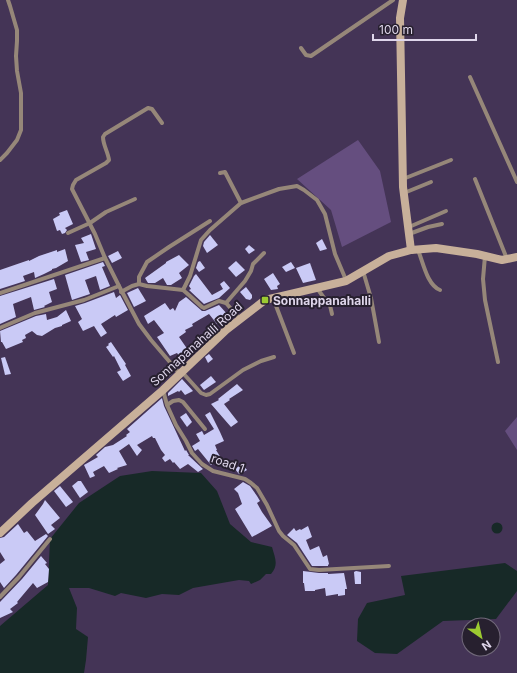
<svg xmlns="http://www.w3.org/2000/svg" width="517" height="673" font-family="Inter,sans-serif">
<style>
.green{fill:#654e7f}
.water{fill:#172927}
.building{fill:#cacaf6}
.lines{fill:none;stroke-linecap:round;stroke-linejoin:round}
.street{stroke:#968779;stroke-width:4}
.secondary{stroke:#c8b09a;stroke-width:8}
.poi-dot{fill:#9cca31;stroke:#27202f;stroke-width:1.5}
.labels{text-anchor:middle;dominant-baseline:central;stroke-width:4;stroke-linejoin:round;paint-order:stroke}
.poi-label{font-size:12px;font-weight:bold;fill:#dfd6eb;stroke:#27202f;text-anchor:start}
.street-label{font-size:12px;fill:#dfd6eb;stroke:#27202f}
</style>
<rect width="100%" height="100%" fill="#443456"/>
<g class="green">
<path d="M 358,140 L 380,171 L 391,222 L 342,247 L 331,210 L 297,179 Z"/>
<path d="M 517,417 L 517,450 L 505,431 Z"/>
</g>
<g class="water">
<path d="M 152,471 L 201,473 L 217,491 L 230,524 L 251,542 L 272,547 C 275,558 279,565 271,574 L 266,574 L 260,580 L 251,584 L 249,581 L 239,580 L 193,588 L 179,595 L 162,594 L 146,598 L 121,593 L 115,596 L 89,588 L 69,588 L 77,608 L 76,629 L 88,637 L 86,660 L 84,673 L 0,673 L 0,626 L 48,585 L 50,539 L 79,503 L 120,476 Z"/>
<circle cx="497" cy="528" r="5.5"/>
<path d="M 505,563 L 517,571 L 517,591 L 496,619 L 443,621 L 397,654 L 375,653 L 357,641 L 358,619 L 367,603 L 405,595 L 401,576 Z"/>
</g>
<g class="building">
<path d="M 67,210 L 73,224 L 65,228 L 67,230 L 65,233 L 62,234 L 60,230 L 57,231 L 53,219 L 60,215 L 59,213 Z"/>
<path d="M 91,234 L 96,249 L 86,252 L 89,260 L 81,262 L 75,245 L 84,243 L 81,238 Z"/>
<path d="M 210,235 L 218,245 L 207,253 L 203,246 L 204,242 Z"/>
<path d="M 322,239 L 327,249 L 320,251 L 316,243 Z"/>
<path d="M 249,245 L 255,250 L 249,254 L 245,249 Z"/>
<path d="M 65,249 L 68,261 L 56,268 L 52,269 L 52,270 L 44,274 L 35,278 L 34,272 L 23,276 L 25,281 L 0,289 L 0,270 L 29,260 L 29,261 L 39,256 L 57,250 L 57,252 Z"/>
<path d="M 118,251 L 122,258 L 112,263 L 108,256 Z"/>
<path d="M 179,255 L 189,265 L 179,273 L 182,278 L 171,285 L 167,285 L 163,278 L 155,283 L 148,283 L 145,278 L 166,263 L 166,262 Z"/>
<path d="M 200,261 L 205,268 L 199,272 L 196,268 L 198,262 Z"/>
<path d="M 236,261 L 245,270 L 236,277 L 228,268 Z"/>
<path d="M 103,262 L 105,266 L 102,267 L 110,286 L 100,290 L 96,276 L 85,280 L 90,294 L 72,300 L 65,275 Z"/>
<path d="M 291,262 L 295,268 L 286,272 L 282,267 Z"/>
<path d="M 310,263 L 316,280 L 303,283 L 296,268 Z"/>
<path d="M 273,273 L 280,284 L 277,286 L 278,289 L 271,290 L 264,279 Z"/>
<path d="M 196,274 L 212,295 L 223,289 L 220,284 L 224,281 L 230,288 L 219,298 L 204,304 L 189,290 L 191,289 L 189,286 L 194,276 Z"/>
<path d="M 54,279 L 57,289 L 49,292 L 52,302 L 44,306 L 45,307 L 34,310 L 31,297 L 13,304 L 16,317 L 0,324 L 0,296 Z"/>
<path d="M 246,287 L 252,295 L 252,298 L 250,300 L 246,299 L 240,292 Z"/>
<path d="M 138,288 L 146,301 L 134,307 L 127,293 Z"/>
<path d="M 114,292 L 116,298 L 120,295 L 128,310 L 116,317 L 115,315 L 101,324 L 107,333 L 101,337 L 94,326 L 83,331 L 78,322 L 82,319 L 75,306 L 85,303 Z"/>
<path d="M 186,297 L 202,311 L 205,311 L 219,305 L 228,315 L 217,324 L 209,314 L 192,324 L 193,326 L 185,330 L 186,332 L 179,337 L 188,350 L 185,352 L 186,354 L 183,356 L 180,357 L 177,353 L 170,356 L 157,337 L 164,333 L 154,320 L 148,324 L 144,316 L 165,303 L 170,310 L 173,308 L 175,311 L 179,302 Z"/>
<path d="M 66,310 L 71,321 L 62,325 L 62,326 L 55,328 L 42,336 L 37,335 L 32,331 L 25,335 L 26,338 L 22,340 L 23,342 L 6,349 L 2,342 L 1,342 L 0,331 L 36,316 L 46,314 L 47,320 L 57,317 Z"/>
<path d="M 111,342 L 126,364 L 125,365 L 131,376 L 123,381 L 117,372 L 121,370 L 114,356 L 113,357 L 106,347 L 109,345 L 108,344 Z"/>
<path d="M 209,354 L 213,359 L 208,363 L 205,357 Z"/>
<path d="M 5,357 L 11,374 L 5,375 L 1,358 Z"/>
<path d="M 167,366 L 172,374 L 167,378 L 161,370 Z"/>
<path d="M 211,376 L 216,382 L 204,390 L 200,385 Z"/>
<path d="M 182,379 L 193,391 L 185,395 L 181,390 L 179,392 L 178,391 L 168,396 L 168,393 Z"/>
<path d="M 237,384 L 243,390 L 229,399 L 230,400 L 224,404 L 238,422 L 231,427 L 211,404 L 219,400 L 218,399 Z"/>
<path d="M 162,398 L 164,406 L 185,451 L 186,450 L 189,455 L 188,455 L 203,469 L 198,472 L 188,464 L 180,469 L 174,462 L 173,463 L 170,459 L 165,462 L 162,458 L 165,455 L 161,450 L 155,438 L 153,438 L 152,436 L 137,445 L 142,450 L 137,456 L 129,444 L 119,451 L 127,465 L 117,468 L 118,469 L 109,473 L 104,466 L 93,472 L 95,476 L 90,478 L 84,465 L 98,457 L 96,455 L 105,447 L 113,445 L 127,436 L 126,435 L 130,432 L 127,429 Z"/>
<path d="M 210,412 L 220,432 L 224,441 L 215,445 L 217,450 L 216,450 L 221,458 L 211,465 L 198,449 L 195,451 L 192,446 L 200,441 L 196,434 L 202,431 L 204,435 L 214,429 L 205,415 Z"/>
<path d="M 186,413 L 192,422 L 187,427 L 180,417 Z"/>
<path d="M 242,464 L 247,470 L 240,474 L 239,474 L 235,469 Z"/>
<path d="M 78,481 L 81,481 L 88,492 L 80,498 L 72,486 Z"/>
<path d="M 243,482 L 250,486 L 257,496 L 260,501 L 257,503 L 262,512 L 272,526 L 252,537 L 235,509 L 242,504 L 238,493 L 234,489 Z"/>
<path d="M 60,486 L 73,502 L 66,507 L 54,491 Z"/>
<path d="M 45,500 L 60,518 L 51,525 L 55,529 L 48,534 L 35,515 L 43,504 Z"/>
<path d="M 18,524 L 24,533 L 27,531 L 35,541 L 46,534 L 48,536 L 16,575 L 4,588 L 0,582 L 0,564 L 5,560 L 0,552 L 0,538 L 4,537 Z"/>
<path d="M 308,526 L 312,537 L 306,540 L 310,550 L 319,546 L 323,557 L 327,555 L 329,564 L 328,565 L 328,566 L 312,566 L 297,543 L 287,535 L 294,528 L 296,531 L 300,529 L 301,530 Z"/>
<path d="M 41,556 L 47,563 L 45,564 L 49,569 L 48,582 L 37,588 L 33,583 L 17,602 L 18,603 L 10,609 L 13,612 L 0,618 L 0,602 L 22,579 Z"/>
<path d="M 303,571 L 319,573 L 328,573 L 328,574 L 344,573 L 347,589 L 345,589 L 345,595 L 338,596 L 338,594 L 326,596 L 325,588 L 315,590 L 315,591 L 305,591 L 304,583 L 303,583 Z"/>
<path d="M 356,571 L 361,572 L 361,584 L 355,584 L 354,572 Z"/>
</g>
<g class="lines">
<g class="street">
<path d="M 301,48 L 306,55 L 311,56 L 393,0"/>
<path d="M 470,77 L 517,182"/>
<path d="M 0,160 L 7,153 L 17,140 L 21,130 L 21,93 L 17,71 L 16,56 L 17,41 L 17,30 L 10,6 L 8,0"/>
<path d="M 220,173 L 225,172 L 241,203"/>
<path d="M 403,179 L 451,160"/>
<path d="M 475,179 L 507,259"/>
<path d="M 404,193 L 431,182"/>
<path d="M 409,227 L 446,211"/>
<path d="M 68,233 L 90,223 L 106,212 L 135,199"/>
<path d="M 409,234 L 428,227 L 442,224"/>
<path d="M 418,250 C 423,262 427,285 440,290"/>
<path d="M 485,256 L 483,279 L 485,300 L 498,362"/>
<path d="M 105,258 L 95,234 L 72,189 L 73,185 L 76,180 L 106,163 L 109,160 C 108,152 103,145 103,137 L 105,134 L 148,108 L 152,109 L 162,123"/>
<path d="M 363,271 L 371,298 L 379,342"/>
<path d="M 139,284 L 139,277 L 147,262 L 169,247 L 210,221"/>
<path d="M 317,288 L 324,298 L 329,301 L 332,314"/>
<path d="M 183,290 L 190,296 L 202,307 L 204,308 L 219,301 L 226,303 L 240,319"/>
<path d="M 121,292 L 132,286 L 139,284 L 147,286 L 183,290 L 190,276 L 201,240 L 210,230 L 241,203 L 279,189 L 297,186 L 304,190 L 317,200 L 325,214 L 335,254 L 346,280"/>
<path d="M 0,293 L 105,258 L 119,286"/>
<path d="M 273,298 L 294,353"/>
<path d="M 226,303 L 245,281 L 251,271 L 253,264 L 264,253"/>
<path d="M 0,328 L 35,313 L 84,300 L 119,286 L 139,324 L 151,340 L 180,374"/>
<path d="M 182,372 L 201,393 L 206,395 L 210,394 L 243,370 L 261,361 L 274,357"/>
<path d="M 163,390 L 167,405 L 176,425 L 186,441 L 192,453 L 202,464 L 213,471 L 245,479 L 251,483 L 257,488 L 267,505 L 279,531 L 283,536 L 294,545 L 310,569 L 319,570 L 389,566"/>
<path d="M 167,405 L 173,401 L 179,400 L 183,402 L 205,429"/>
<path d="M 0,597 L 19,577 L 50,539"/>
</g>
<g class="secondary">
<path d="M 403,0 L 400,18 L 403,187 L 411,250"/>
<path d="M 0,533 L 32,503 L 163,390 L 226,330 L 265,300 L 346,281 L 389,256 L 411,250 L 436,248 L 477,254 L 502,260 L 517,257"/>
</g>
</g>
<rect class="poi-dot" x="261" y="296" width="8" height="8" rx="2"/>
<g class="labels">
<g class="poi-label">
<text x="273" y="300">Sonnappanahalli</text>
</g>
<g class="street-label">
<text transform="translate(196 344) rotate(-42)">Sonnapanahalli Road</text>
<text transform="translate(228 463) rotate(19)">road 1</text>
</g>
</g>
<g transform="translate(481 637) rotate(146)"><circle r="19" fill="#27202f" stroke="#71697a"/>
<path d="M0-3L7 15L0 10L-7 15Z" fill="#9cca31"/>
<text y="-6" font-size="11" font-weight="bold" text-anchor="middle" fill="#dfd6eb">N</text>
</g>
<path d="M373 34v6h103v-6" fill="none" stroke="#dfd6eb" stroke-width="2"/>
<text x="379" y="34" font-size="12" fill="#dfd6eb" stroke="#27202f" stroke-width="3" paint-order="stroke">100 m</text>
</svg>
